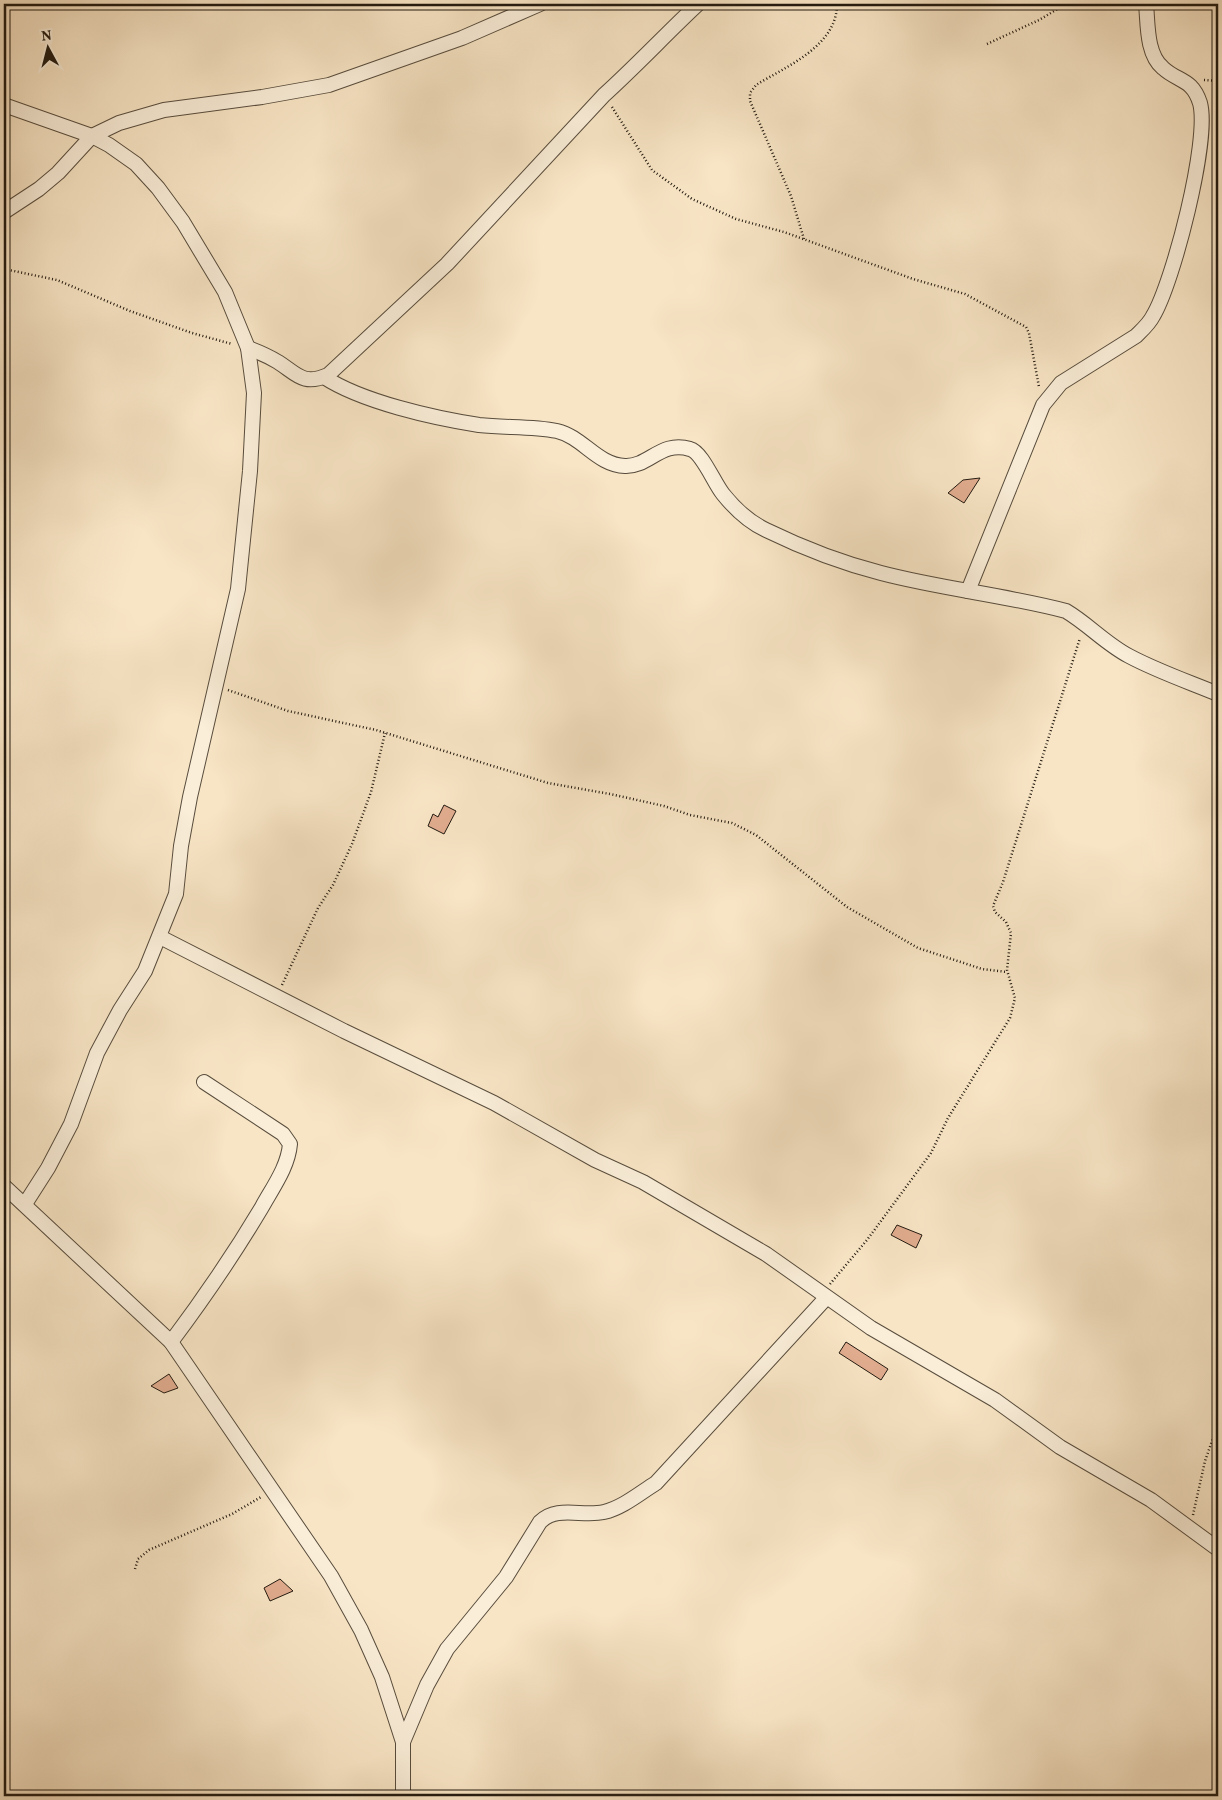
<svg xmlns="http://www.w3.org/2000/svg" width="1222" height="1800" font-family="Vollkorn,serif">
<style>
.building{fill:#e2ad90;stroke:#221a10}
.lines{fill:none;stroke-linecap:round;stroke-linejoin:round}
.minor-casing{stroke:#584d3d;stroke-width:16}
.path{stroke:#221a10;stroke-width:2.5;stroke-dasharray:1 2.5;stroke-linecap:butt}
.minor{stroke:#faeed9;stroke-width:14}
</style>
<rect width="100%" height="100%" fill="#f8e5c5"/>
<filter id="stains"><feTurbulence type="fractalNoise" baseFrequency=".004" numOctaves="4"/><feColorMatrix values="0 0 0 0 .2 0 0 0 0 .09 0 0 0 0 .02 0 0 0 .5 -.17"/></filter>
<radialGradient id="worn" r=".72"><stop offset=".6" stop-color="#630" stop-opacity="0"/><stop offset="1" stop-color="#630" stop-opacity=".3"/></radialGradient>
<g class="building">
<path d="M 980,478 L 964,503 L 948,493 L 963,480 Z"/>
<path d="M 444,805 L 456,811 L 444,834 L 428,826 L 433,814 L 438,817 Z"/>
<path d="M 897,1225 L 922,1235 L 916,1248 L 891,1235 Z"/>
<path d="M 846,1342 L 888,1369 L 881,1380 L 839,1353 Z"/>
<path d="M 169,1374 L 178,1388 L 164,1393 L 151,1386 Z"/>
<path d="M 280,1579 L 293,1591 L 270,1601 L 264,1588 Z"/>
</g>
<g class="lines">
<defs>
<g id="minor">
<path d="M 4,105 L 92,136 L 109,145 L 136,164 L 158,188 L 183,222 L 225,292 L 248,348 L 254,393 L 250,471 L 238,589 L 190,797 L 181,846 L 176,894 L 145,971 L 120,1010 L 97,1053 L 71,1124 L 48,1168 L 25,1204"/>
<path d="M 4,212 L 39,189 L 58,173 L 92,136 L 119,123 L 164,110 L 262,97 L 329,85 L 462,38 L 540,4"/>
<path d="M 248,348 C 259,352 268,356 278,362 C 297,374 303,386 328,375 L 447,264 L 604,95 C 636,66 666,34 698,4"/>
<path d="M 324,377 C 362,402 434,418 479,425 C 505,428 532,426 557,431 C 583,437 597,465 625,466 C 649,467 661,440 690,449 C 702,452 714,483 723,494 C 735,509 749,522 766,530 C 803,548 842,563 881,573 C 942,589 1005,595 1066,611 C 1088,624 1106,644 1129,656 C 1157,671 1189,682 1218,694"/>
<path d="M 968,591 L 1043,405 L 1061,383 L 1136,336 C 1142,330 1149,324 1153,316 C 1173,283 1210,140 1200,103 C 1192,78 1178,82 1163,68 C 1146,54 1148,23 1146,4"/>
<path d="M 160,937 L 344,1031 L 494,1103 L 595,1160 L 643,1182 L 766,1254 L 871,1328 L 995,1400 L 1060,1447 L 1151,1500 L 1218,1549"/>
<path d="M 4,1186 L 171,1342 L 331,1576 L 361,1630 L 382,1677 L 403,1742 L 403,1796"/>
<path d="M 171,1342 C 204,1298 234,1254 262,1207 C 273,1187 288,1167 290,1144 L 283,1134 L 204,1082"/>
<path d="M 403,1742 L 427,1685 L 447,1649 L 506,1577 L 540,1522 C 557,1505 582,1517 604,1512 C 622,1508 640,1493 656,1483 L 826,1298"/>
</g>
</defs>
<use href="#minor" class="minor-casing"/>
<g class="path">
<path d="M 987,44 L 1039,20 L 1066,4"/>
<path d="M 1204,80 L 1218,81"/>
<path d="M 612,107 L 652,170 L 692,199 L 736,219 L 784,232 L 913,279 L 965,294 L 1026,327 L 1029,333 L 1039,387"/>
<path d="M 804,239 L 791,196 L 750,101 L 750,93 L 756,85 C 787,66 837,46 837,4"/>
<path d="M 4,269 L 57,280 L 130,311 L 192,333 L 232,344"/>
<path d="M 228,690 L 288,711 L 376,730 L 548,783 L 610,794 L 664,806 L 690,815 L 732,823 L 756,835 L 847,907 L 918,948 L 982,969 L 1007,972"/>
<path d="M 282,985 L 318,908 L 333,885 L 352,844 L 371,792 L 385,733"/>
<path d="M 830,1284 L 867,1240 L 931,1153 L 948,1118 L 1010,1018 L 1015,998 L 1007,970 L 1011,933 L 1006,922 L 995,912 L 993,906 L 1003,882 L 1080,638"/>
<path d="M 1193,1515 L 1205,1461 L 1218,1424"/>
<path d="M 135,1569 L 138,1559 L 149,1550 L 232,1514 L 261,1497"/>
</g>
<use href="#minor" class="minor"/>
</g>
<rect width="1222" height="1800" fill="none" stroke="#f8e5c5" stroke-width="20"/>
<rect x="5" y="5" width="1212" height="1790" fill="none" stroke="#221a10" stroke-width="2.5"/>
<rect x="10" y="10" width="1202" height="1780" fill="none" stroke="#221a10"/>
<g transform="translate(48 48) rotate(353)" stroke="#faeed9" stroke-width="4" paint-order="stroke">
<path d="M0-4L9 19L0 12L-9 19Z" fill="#221a10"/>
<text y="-8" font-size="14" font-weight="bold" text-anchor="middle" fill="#221a10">N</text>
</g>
<rect width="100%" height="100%" filter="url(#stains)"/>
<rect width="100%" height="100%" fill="url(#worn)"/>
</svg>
